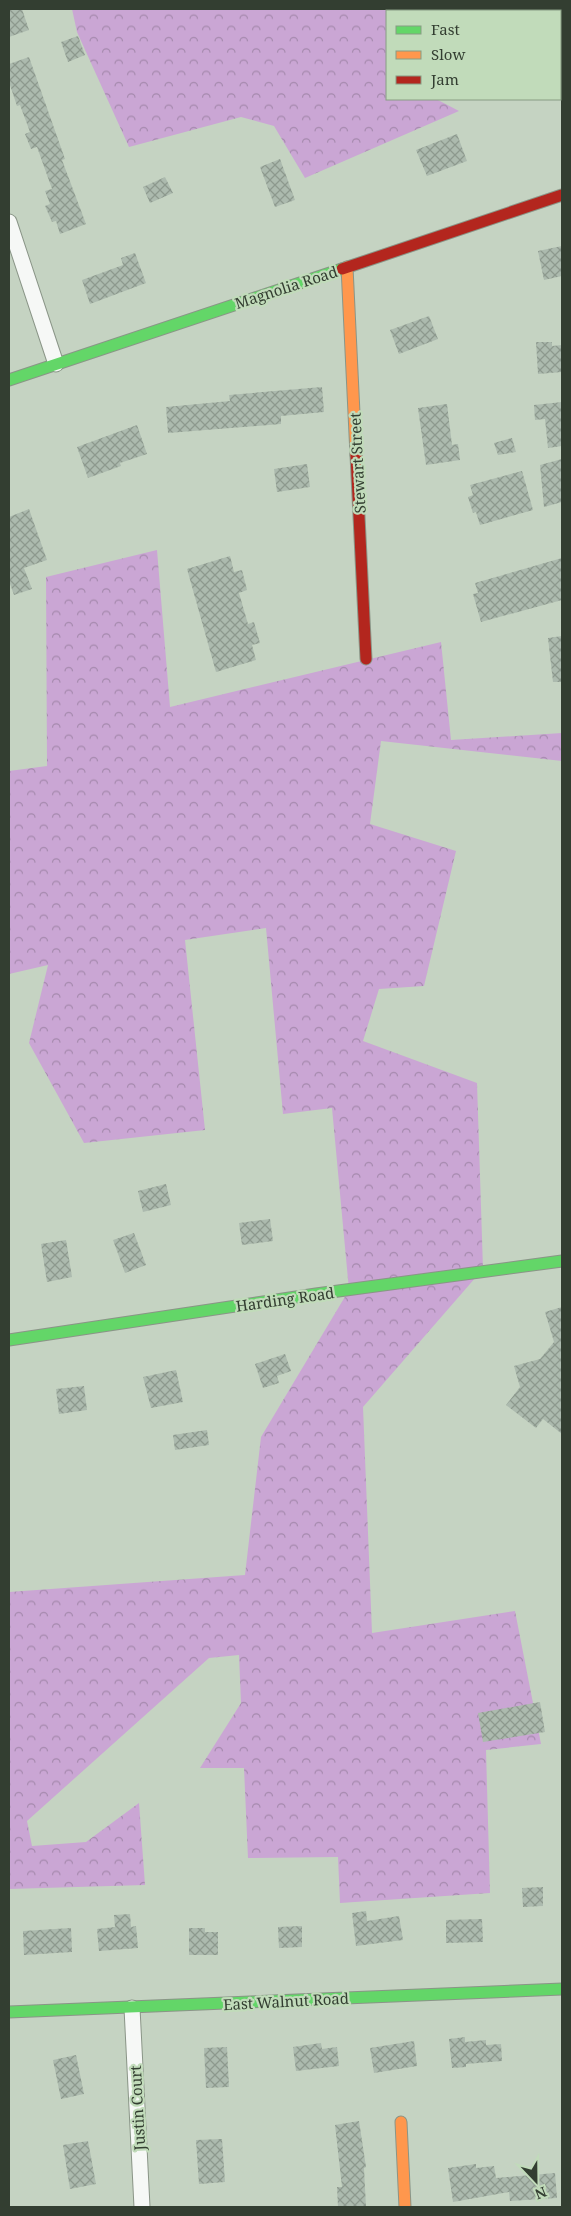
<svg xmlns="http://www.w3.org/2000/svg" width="571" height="2216" font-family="'Noto Serif',serif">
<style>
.forest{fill:url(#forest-crowns)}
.building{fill:url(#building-cross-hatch)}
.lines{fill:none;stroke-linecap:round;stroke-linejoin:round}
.street-casing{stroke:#8a9587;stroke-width:17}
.fast-casing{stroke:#8a9587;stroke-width:13}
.slow-casing{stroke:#8a9587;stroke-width:13}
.jam-casing{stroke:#8a9587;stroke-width:13}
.street{stroke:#f6f8f6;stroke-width:15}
.fast{stroke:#63d668;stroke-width:11}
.slow{stroke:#ff974d;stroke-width:11}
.jam{stroke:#b3261e;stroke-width:11}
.labels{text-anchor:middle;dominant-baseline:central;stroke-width:4.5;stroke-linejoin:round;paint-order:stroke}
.street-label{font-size:15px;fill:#333e31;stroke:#c1dbba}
</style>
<defs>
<pattern id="forest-crowns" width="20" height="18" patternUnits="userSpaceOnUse" patternTransform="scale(1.25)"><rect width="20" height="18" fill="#caa6d4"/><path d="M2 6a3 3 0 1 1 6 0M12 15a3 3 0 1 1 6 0" fill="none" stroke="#a589ad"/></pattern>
<pattern id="building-cross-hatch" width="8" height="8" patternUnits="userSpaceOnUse" patternTransform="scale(1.25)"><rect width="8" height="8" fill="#acbaae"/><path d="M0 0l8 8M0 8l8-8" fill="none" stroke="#8d998e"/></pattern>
</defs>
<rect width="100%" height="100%" fill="#c5d3c2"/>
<g class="forest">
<path d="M 72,9 L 467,9 L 454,11 L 387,11 L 387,99 L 436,99 L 459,111 L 305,178 L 274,126 L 241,117 L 129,147 L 77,32 Z"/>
<path d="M 157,550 L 170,707 L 441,642 L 451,740 L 562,733 L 562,761 L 381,741 L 370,824 L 456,851 L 424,986 L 379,989 L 363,1041 L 477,1083 L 483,1269 L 363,1407 L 372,1633 L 515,1611 L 541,1744 L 486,1750 L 490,1893 L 340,1903 L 338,1857 L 248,1858 L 244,1768 L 200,1768 L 241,1703 L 239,1655 L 209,1658 L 27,1821 L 32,1846 L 86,1842 L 139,1803 L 145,1885 L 9,1889 L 9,1592 L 245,1575 L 261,1437 L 349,1290 L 332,1108 L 283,1114 L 266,928 L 185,940 L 205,1130 L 84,1143 L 29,1043 L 48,965 L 9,974 L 9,771 L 47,766 L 46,577 Z"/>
</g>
<g class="building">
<path d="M 9,9 L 22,9 L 29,30 L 9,37 Z"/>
<path d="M 78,36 L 85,55 L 68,62 L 61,42 Z"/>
<path d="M 29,57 L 65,159 L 62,160 L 86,224 L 60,234 L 56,221 L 52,222 L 45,206 L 50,204 L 45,191 L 52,189 L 37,147 L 31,149 L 25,134 L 30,132 L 20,105 L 17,106 L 9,82 L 9,64 Z"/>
<path d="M 457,134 L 467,161 L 427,176 L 416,150 Z"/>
<path d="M 280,159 L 295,200 L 275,207 L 260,167 Z"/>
<path d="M 165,177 L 173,193 L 150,203 L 143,187 Z"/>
<path d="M 562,246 L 562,276 L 544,280 L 538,251 Z"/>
<path d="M 135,253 L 146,283 L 90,304 L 82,280 L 123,265 L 121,258 Z"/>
<path d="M 429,316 L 438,339 L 399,354 L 390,330 Z"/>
<path d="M 536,342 L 552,342 L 552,346 L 562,345 L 562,372 L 538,374 Z"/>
<path d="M 322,387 L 324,412 L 281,416 L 281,424 L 168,433 L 166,407 L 230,401 L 229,395 Z"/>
<path d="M 562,402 L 562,446 L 548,448 L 545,419 L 535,420 L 534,405 Z"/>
<path d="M 447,404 L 452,445 L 458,444 L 460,460 L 426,465 L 418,408 Z"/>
<path d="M 137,425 L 147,454 L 120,463 L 121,466 L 88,478 L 77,447 Z"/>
<path d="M 512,438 L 516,452 L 498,455 L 494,443 Z"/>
<path d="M 562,459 L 562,502 L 544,507 L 540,465 Z"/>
<path d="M 307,464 L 310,487 L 277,492 L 274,469 Z"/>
<path d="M 522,471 L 533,510 L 480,525 L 476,512 L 473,513 L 468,497 L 473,495 L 470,485 Z"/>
<path d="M 29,509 L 47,560 L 24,568 L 32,589 L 14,595 L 9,581 L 9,517 Z"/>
<path d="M 230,556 L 234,572 L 242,570 L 247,590 L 239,593 L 248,624 L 254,622 L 260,643 L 252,645 L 256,660 L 216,672 L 187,569 Z"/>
<path d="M 562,558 L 562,600 L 481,622 L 473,594 L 478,593 L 475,583 Z"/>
<path d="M 562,636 L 562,682 L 553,682 L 548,638 Z"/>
<path d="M 166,1184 L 171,1205 L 143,1212 L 138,1191 Z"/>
<path d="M 270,1219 L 273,1241 L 242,1245 L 239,1223 Z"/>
<path d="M 134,1233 L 146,1265 L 125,1273 L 113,1240 Z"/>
<path d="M 66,1240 L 72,1277 L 47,1282 L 41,1244 Z"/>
<path d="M 562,1307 L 562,1434 L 543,1419 L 536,1428 L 506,1405 L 520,1387 L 514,1366 L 540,1359 L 554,1342 L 545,1312 Z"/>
<path d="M 285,1354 L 291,1371 L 277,1376 L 279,1383 L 263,1388 L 255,1364 Z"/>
<path d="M 176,1370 L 183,1402 L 151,1408 L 143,1377 Z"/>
<path d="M 84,1386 L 87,1410 L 59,1414 L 56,1389 Z"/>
<path d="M 207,1430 L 209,1445 L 175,1450 L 173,1435 Z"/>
<path d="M 540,1702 L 545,1732 L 483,1742 L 478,1713 Z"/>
<path d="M 543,1887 L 543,1906 L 523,1907 L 522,1888 Z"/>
<path d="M 366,1911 L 367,1921 L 399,1916 L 403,1940 L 356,1946 L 352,1913 Z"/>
<path d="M 130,1914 L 131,1927 L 136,1926 L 138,1948 L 99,1951 L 97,1929 L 115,1927 L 114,1915 Z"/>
<path d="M 482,1919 L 483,1942 L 446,1943 L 446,1920 Z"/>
<path d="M 302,1926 L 302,1947 L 279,1948 L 278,1927 Z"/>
<path d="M 71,1928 L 72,1952 L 24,1955 L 23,1931 Z"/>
<path d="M 189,1928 L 205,1928 L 205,1932 L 218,1932 L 218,1955 L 189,1955 Z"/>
<path d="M 465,2037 L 465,2042 L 486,2040 L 486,2045 L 501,2044 L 502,2061 L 466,2064 L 466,2067 L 452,2068 L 449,2039 Z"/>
<path d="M 414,2041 L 417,2066 L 374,2073 L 370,2048 Z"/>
<path d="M 321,2043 L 322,2049 L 337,2047 L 339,2066 L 296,2071 L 293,2047 Z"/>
<path d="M 227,2047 L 229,2087 L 206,2088 L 204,2048 Z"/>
<path d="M 76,2055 L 84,2094 L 61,2099 L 53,2060 Z"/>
<path d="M 359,2121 L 366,2167 L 364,2168 L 366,2207 L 338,2207 L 337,2187 L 342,2187 L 335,2125 Z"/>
<path d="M 222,2139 L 225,2182 L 199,2184 L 196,2140 Z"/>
<path d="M 88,2141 L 96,2184 L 70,2189 L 63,2145 Z"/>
<path d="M 476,2164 L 476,2168 L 494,2166 L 496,2178 L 555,2173 L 557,2198 L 510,2201 L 509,2192 L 453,2202 L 448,2168 Z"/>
</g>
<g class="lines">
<defs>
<g id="street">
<path d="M 9,222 L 56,364"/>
<path d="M 132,2008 L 142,2207"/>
</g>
<g id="fast">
<path d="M 9,380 L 342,269"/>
<path d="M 9,1340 L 316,1294 L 562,1261"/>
<path d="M 9,2012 L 562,1989"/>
</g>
<g id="slow">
<path d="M 347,267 L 356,455"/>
<path d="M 401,2122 L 405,2207"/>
</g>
<g id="jam">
<path d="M 342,269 L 562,195"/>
<path d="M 356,455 L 366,659"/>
</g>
</defs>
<use href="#street" class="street-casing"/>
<use href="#fast" class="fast-casing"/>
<use href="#slow" class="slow-casing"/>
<use href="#jam" class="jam-casing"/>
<use href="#street" class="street"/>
<use href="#fast" class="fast"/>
<use href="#slow" class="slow"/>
<use href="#jam" class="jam"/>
</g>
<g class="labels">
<g class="street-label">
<text transform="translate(286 287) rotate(-18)">Magnolia Road</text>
<text transform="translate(357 463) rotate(-93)">Stewart Street</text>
<text transform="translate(285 1299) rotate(-8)">Harding Road</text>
<text transform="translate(286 2001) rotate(-3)">East Walnut Road</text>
<text transform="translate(137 2108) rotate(-93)">Justin Court</text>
</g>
</g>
<rect width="571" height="2216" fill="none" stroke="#333e31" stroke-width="20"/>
<rect x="386" y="10" width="175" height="90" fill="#c1dbba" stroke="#889c83"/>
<rect x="396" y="26" width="25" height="8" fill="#63d668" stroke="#889c83"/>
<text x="431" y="35" font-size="15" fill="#333e31">Fast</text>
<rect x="396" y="51" width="25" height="8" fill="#ff974d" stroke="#889c83"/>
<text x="431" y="60" font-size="15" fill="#333e31">Slow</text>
<rect x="396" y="76" width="25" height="8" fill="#b3261e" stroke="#889c83"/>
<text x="431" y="85" font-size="15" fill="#333e31">Jam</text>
<g transform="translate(536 2181) rotate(158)" stroke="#c1dbba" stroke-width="4" paint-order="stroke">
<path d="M0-4L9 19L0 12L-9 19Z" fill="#333e31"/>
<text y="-8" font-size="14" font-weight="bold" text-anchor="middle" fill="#333e31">N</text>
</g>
</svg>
